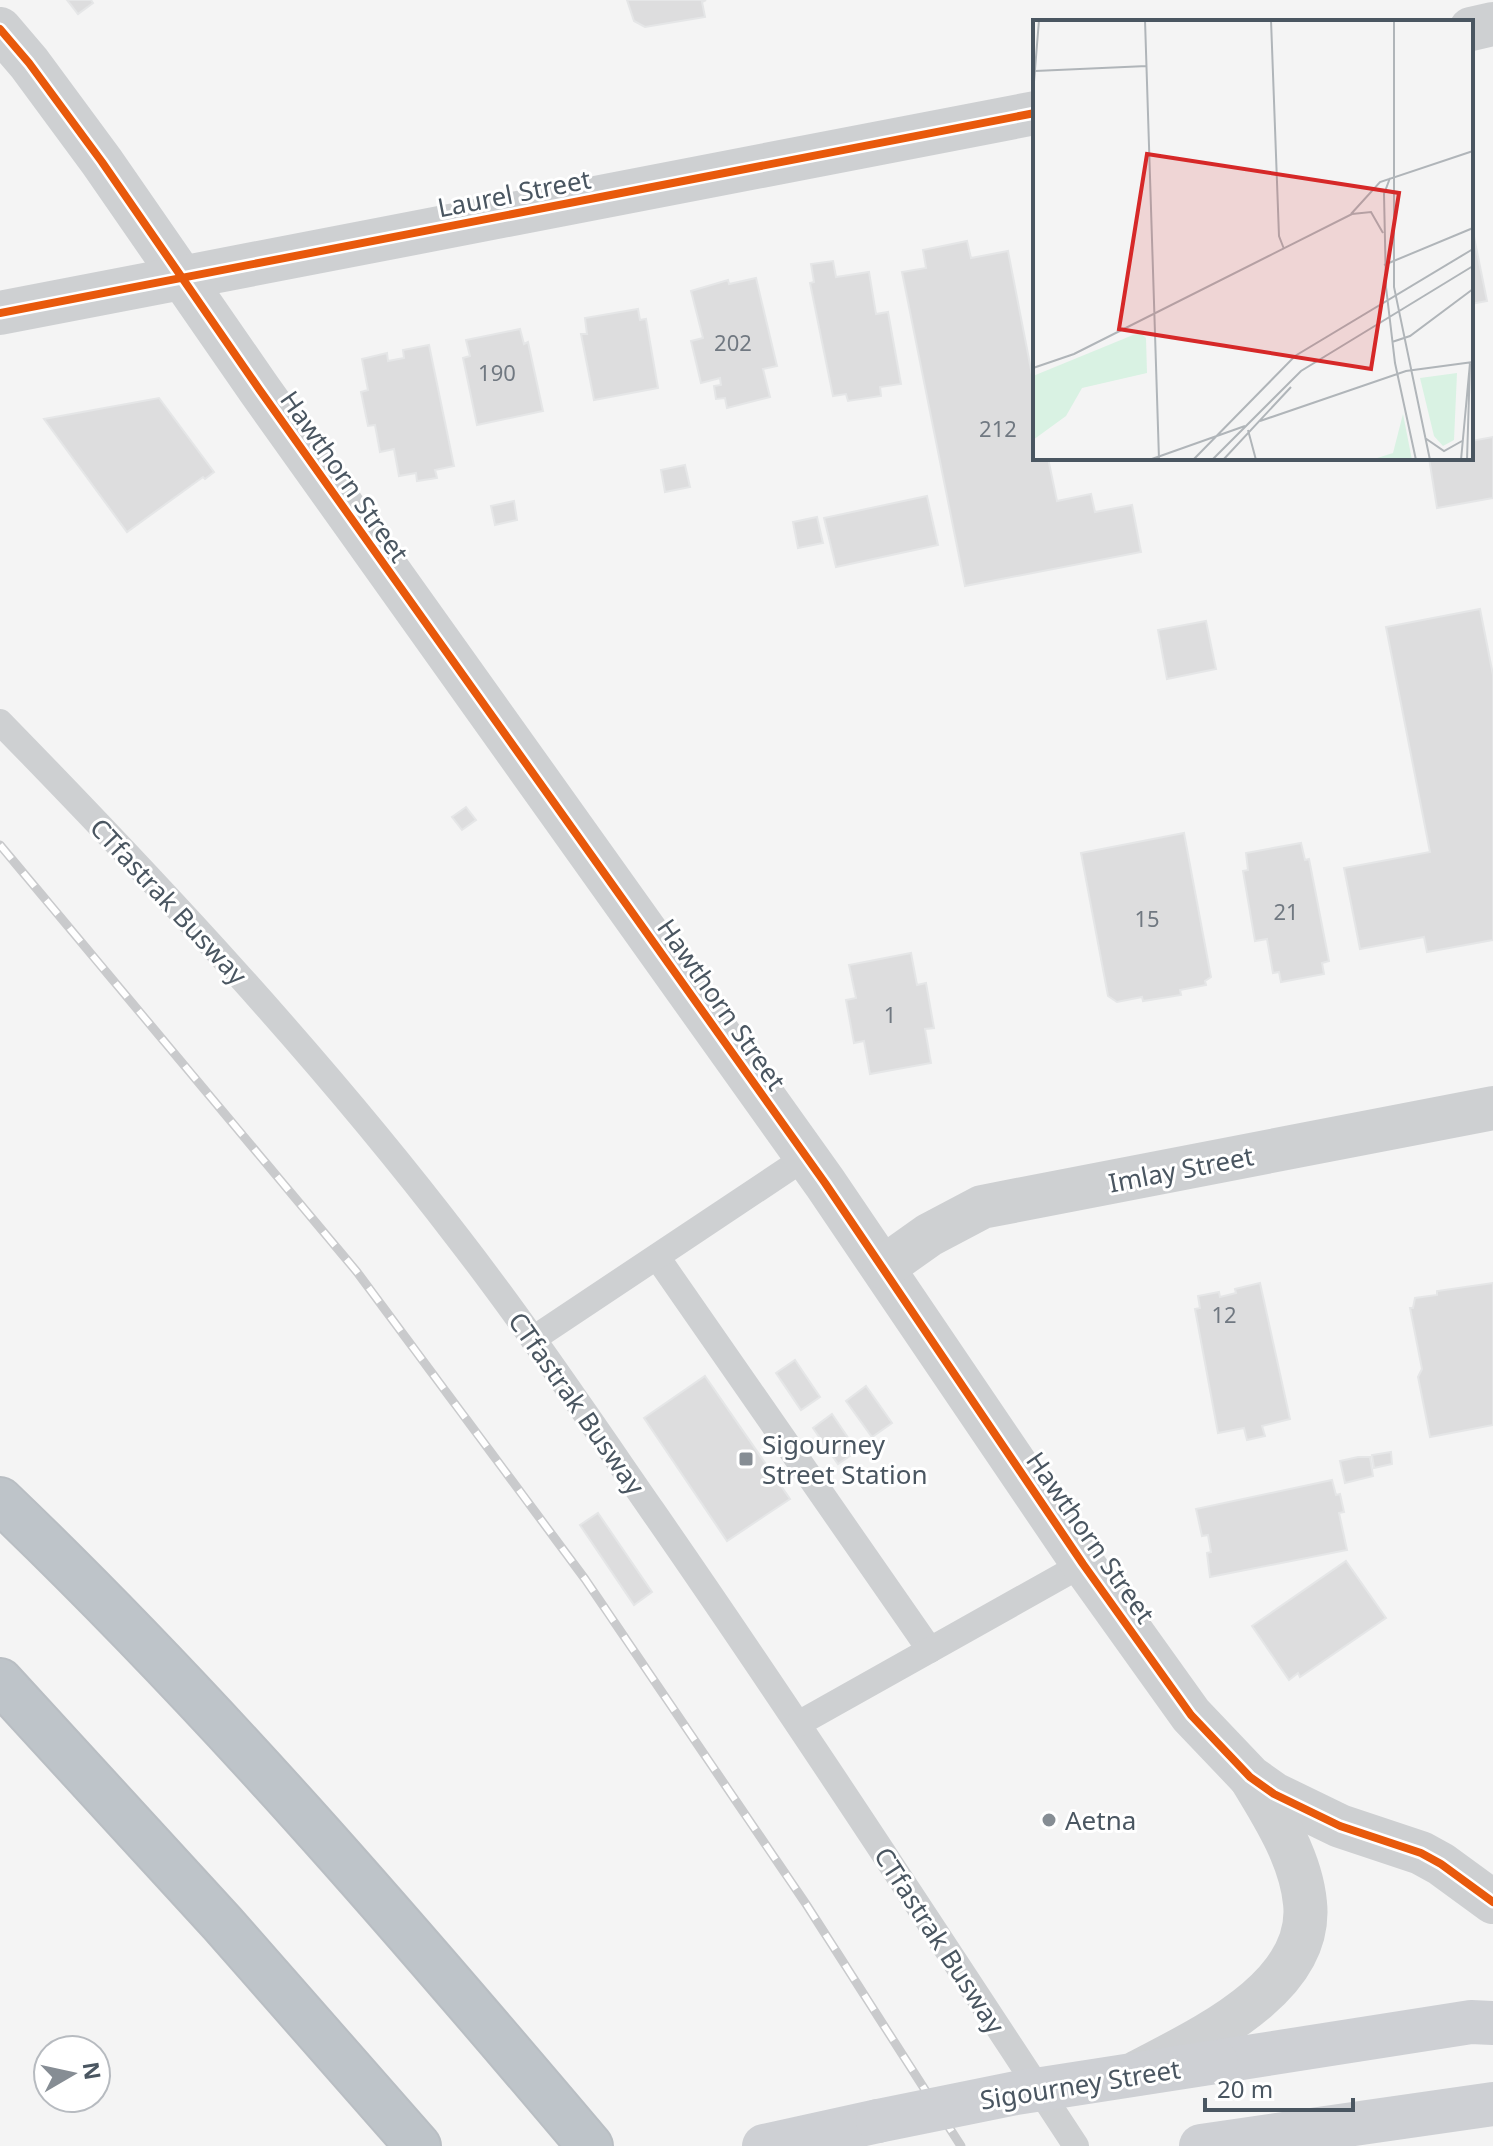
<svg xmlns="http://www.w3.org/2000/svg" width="1493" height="2146" font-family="'Noto Sans',sans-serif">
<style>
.building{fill:#ddddde;stroke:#e5e6e7;stroke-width:2}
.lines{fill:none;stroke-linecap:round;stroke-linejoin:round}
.motorway-casing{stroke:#b9bec3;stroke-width:48}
.service{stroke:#ced0d2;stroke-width:26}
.minor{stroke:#ced0d2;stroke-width:44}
.secondary{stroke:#ced0d4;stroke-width:44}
.motorway{stroke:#bec4c9;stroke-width:44}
.rail-casing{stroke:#c9cacc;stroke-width:9}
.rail{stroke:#fff;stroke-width:6;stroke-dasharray:18;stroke-linecap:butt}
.secondary-bridge{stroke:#ced0d4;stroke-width:44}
.cycleway-casing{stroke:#fff;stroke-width:13}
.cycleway{stroke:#e8590c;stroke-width:8}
.poi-dot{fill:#868d94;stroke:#fff;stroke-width:3}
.labels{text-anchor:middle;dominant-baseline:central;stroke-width:6;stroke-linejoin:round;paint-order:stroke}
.number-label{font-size:22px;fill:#707881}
.street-label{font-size:26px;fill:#4a5661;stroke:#fff}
.poi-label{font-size:26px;fill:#4a5661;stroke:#fff;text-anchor:start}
.inset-road{fill:none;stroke:#b0b5b9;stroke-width:2}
.view{fill:#d62828;fill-opacity:0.15;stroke:#d62828;stroke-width:4}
.inset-edge{fill:none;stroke:#4a5661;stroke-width:4}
</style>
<rect width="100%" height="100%" fill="#f4f4f4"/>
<g class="building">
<path d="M 67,0 L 91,0 L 93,3 L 78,14 Z"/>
<path d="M 627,0 L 706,0 L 702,2 L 705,17 L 645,27 L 634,21 Z"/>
<path d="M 1471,222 L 1487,301 L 1471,304 Z"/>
<path d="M 967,241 L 971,258 L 1008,251 L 1035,390 L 1035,458 L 1048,458 L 1057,501 L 1091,494 L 1095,512 L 1132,505 L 1141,552 L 965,586 L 902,272 L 926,268 L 923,250 Z"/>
<path d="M 833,261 L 836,277 L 869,272 L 876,314 L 888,312 L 901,384 L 880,387 L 881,396 L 848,401 L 846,394 L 833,396 L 810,283 L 814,282 L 811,264 Z"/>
<path d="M 756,278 L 777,366 L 763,369 L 770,397 L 727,408 L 725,398 L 716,399 L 714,386 L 721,385 L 720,378 L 701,383 L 691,341 L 703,338 L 691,291 L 728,280 L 729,284 Z"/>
<path d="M 638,309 L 640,320 L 646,319 L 658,388 L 594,400 L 581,334 L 587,334 L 585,318 Z"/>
<path d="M 520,329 L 524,344 L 528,342 L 543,411 L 477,425 L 463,358 L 470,356 L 466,340 Z"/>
<path d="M 429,345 L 454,466 L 435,470 L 437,478 L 417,481 L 416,473 L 399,476 L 394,449 L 380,452 L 375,425 L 368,426 L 361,392 L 368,390 L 362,359 L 387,353 L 388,361 L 404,358 L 403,350 Z"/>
<path d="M 159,398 L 214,472 L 205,479 L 203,477 L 127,532 L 44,419 Z"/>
<path d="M 1493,437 L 1493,498 L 1437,508 L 1429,458 L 1471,458 L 1471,441 Z"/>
<path d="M 685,465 L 690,487 L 665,492 L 661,470 Z"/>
<path d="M 927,496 L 938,545 L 836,567 L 824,518 Z"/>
<path d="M 514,501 L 517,520 L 495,525 L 491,506 Z"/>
<path d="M 817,517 L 823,543 L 798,548 L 793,522 Z"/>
<path d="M 1480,609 L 1493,675 L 1493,940 L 1427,952 L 1424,937 L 1360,949 L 1344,868 L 1430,852 L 1386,627 Z"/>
<path d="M 1206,621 L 1216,669 L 1167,679 L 1158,630 Z"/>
<path d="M 466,807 L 476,820 L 462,830 L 452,817 Z"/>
<path d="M 1184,833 L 1211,977 L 1205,981 L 1206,985 L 1180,990 L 1181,995 L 1143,1001 L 1142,997 L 1117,1002 L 1108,996 L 1081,853 Z"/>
<path d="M 1301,843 L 1305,860 L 1309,859 L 1329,961 L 1322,963 L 1324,974 L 1281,982 L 1279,972 L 1273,973 L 1267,939 L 1255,941 L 1243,871 L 1248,870 L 1246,853 Z"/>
<path d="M 911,953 L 917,985 L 926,983 L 934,1028 L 925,1029 L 931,1063 L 870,1074 L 864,1041 L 854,1043 L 846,1000 L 856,998 L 849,965 Z"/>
<path d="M 1260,1283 L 1290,1419 L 1262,1426 L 1265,1436 L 1247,1440 L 1244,1428 L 1218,1433 L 1195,1309 L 1200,1308 L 1198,1296 L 1219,1292 L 1220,1297 L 1236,1293 L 1235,1289 Z"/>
<path d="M 1493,1283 L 1493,1425 L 1430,1437 L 1418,1377 L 1422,1369 L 1410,1308 L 1413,1308 L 1415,1298 L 1437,1295 L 1437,1291 Z"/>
<path d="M 795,1360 L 820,1397 L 801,1410 L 776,1373 Z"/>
<path d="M 705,1376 L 790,1499 L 727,1541 L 644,1418 Z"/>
<path d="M 866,1386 L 892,1423 L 872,1437 L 846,1401 Z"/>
<path d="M 832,1414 L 857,1451 L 838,1464 L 813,1428 Z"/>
<path d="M 1391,1452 L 1392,1464 L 1374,1468 L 1372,1455 Z"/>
<path d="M 1358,1457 L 1370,1457 L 1373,1476 L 1345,1483 L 1340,1461 Z"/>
<path d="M 1332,1480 L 1336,1495 L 1340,1494 L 1344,1512 L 1339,1513 L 1347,1550 L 1210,1577 L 1207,1553 L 1211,1552 L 1208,1535 L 1202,1536 L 1196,1509 Z"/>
<path d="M 598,1513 L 652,1592 L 634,1605 L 580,1525 Z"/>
<path d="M 1346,1561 L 1386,1618 L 1300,1677 L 1298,1673 L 1289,1680 L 1252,1626 Z"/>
</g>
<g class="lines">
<defs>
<g id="motorway">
<path d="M 0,1500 C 210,1701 402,1924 590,2146"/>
<path d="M 0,1681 L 222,1923 L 418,2146"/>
</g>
</defs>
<use href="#motorway" class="motorway-casing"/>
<g class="service">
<path d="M 0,722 C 160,886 319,1056 459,1239 C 527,1327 589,1419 652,1510 C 797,1719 936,1933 1076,2146"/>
<path d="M 657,1257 L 930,1650"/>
<path d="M 533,1339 L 806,1157"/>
<path d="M 798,1724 L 1083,1564"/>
</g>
<g class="minor">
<path d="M 0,29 L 29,63 L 102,162 L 259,389 L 825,1183 L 1083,1564 L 1191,1715 L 1250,1777 L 1274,1794 L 1340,1826 L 1421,1853 L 1441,1864 L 1493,1902"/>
<path d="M 1471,29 L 1493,24"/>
<path d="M 0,313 L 1035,113"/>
<path d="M 884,1267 L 929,1235 L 982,1207 L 1493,1108"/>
<path d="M 1138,2072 C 1200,2039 1314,1988 1305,1903 C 1301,1859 1274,1816 1252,1780"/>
</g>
<g class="secondary">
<path d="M 1216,2062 L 1471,2022 L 1493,2023"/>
<path d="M 764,2146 L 878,2121"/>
<path d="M 1201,2146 L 1493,2104"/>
</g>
<use href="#motorway" class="motorway"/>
<defs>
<path id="rail" d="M 0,845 L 357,1272 L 585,1579 L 806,1904 L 961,2146"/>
</defs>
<use href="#rail" class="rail-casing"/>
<use href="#rail" class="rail"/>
<path class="secondary-bridge" d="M 878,2121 L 1016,2093 L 1216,2062"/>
<defs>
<g id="cycleway">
<path d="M 0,29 L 29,63 L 102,162 L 259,389 L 825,1183 L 1083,1564 L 1191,1715 L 1250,1777 L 1274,1794 L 1340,1826 L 1421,1853 L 1441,1864 L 1493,1902"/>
<path d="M 0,313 L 1035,113"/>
</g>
</defs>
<use href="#cycleway" class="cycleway-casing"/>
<use href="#cycleway" class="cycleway"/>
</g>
<g class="poi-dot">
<rect x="738" y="1451" width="16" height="16" rx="4"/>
<circle cx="1049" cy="1820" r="8"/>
</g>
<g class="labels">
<g class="number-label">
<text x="733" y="342">202</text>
<text x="497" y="372">190</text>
<text x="998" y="428">212</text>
<text x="1286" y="911">21</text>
<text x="1147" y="918">15</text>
<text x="890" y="1014">1</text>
<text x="1224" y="1314">12</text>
</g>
<g class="street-label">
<text transform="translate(514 193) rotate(-11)">Laurel Street</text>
<text transform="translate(345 476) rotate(55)">Hawthorn Street</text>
<text transform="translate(169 901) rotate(47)">CTfastrak Busway</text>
<text transform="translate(722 1004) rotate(55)">Hawthorn Street</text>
<text transform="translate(1181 1169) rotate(-11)">Imlay Street</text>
<text transform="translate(577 1403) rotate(55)">CTfastrak Busway</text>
<text transform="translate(1091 1537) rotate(55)">Hawthorn Street</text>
<text transform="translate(940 1940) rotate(57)">CTfastrak Busway</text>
<text transform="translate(1080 2084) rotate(-9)">Sigourney Street</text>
</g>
<g class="poi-label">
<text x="762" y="1444">Sigourney<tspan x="762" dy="30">Street Station</tspan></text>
<text x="1065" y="1820">Aetna</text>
</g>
</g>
<g transform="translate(1033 20)">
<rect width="440" height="440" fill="#f4f4f4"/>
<path d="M 100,315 L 108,313 L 113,318 L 114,353 L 49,368 L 33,396 L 0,420 L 0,356 ZM 424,353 L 421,420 L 410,426 L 401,416 L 387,358 ZM 370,394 L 379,440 L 338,440 L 360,433 Z" fill="#d9f2e3"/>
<path class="inset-road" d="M 112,0 L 126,439M 238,0 L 246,216 L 251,229M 361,0 L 361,267 L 397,440M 2,51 L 114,46M 0,74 L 6,0M 0,82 L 0,293M 357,158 L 351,174 L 353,267 L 362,343 L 383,440M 318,194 L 347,162 L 440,131M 351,245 L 440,208M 359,322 L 377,316 L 440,269M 0,348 L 41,334 L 319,194 L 338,192 L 350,213M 227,401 L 373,351 L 440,342M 215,410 L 223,440M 392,418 L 411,431 L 429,421M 116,440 L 212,406M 160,440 L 262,336 L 440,229M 179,440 L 268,351 L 440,246M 190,440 L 258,367M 428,440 L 437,343M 434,440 L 437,343"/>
<path class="view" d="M 114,134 L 366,173 L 338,349 L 86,309 Z"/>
<rect width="440" height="440" class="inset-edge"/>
</g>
<g transform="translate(72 2074) rotate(81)"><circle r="38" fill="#ffffff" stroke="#b7bbc0" stroke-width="2"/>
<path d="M0-6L14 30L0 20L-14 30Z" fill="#868d94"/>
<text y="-12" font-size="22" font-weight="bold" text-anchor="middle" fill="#4a5661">N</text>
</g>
<path d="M1205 2098v12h148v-12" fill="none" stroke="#4a5661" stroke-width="4"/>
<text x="1217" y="2098" font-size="24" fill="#4a5661" stroke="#ffffff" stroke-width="6" paint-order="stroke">20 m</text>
</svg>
